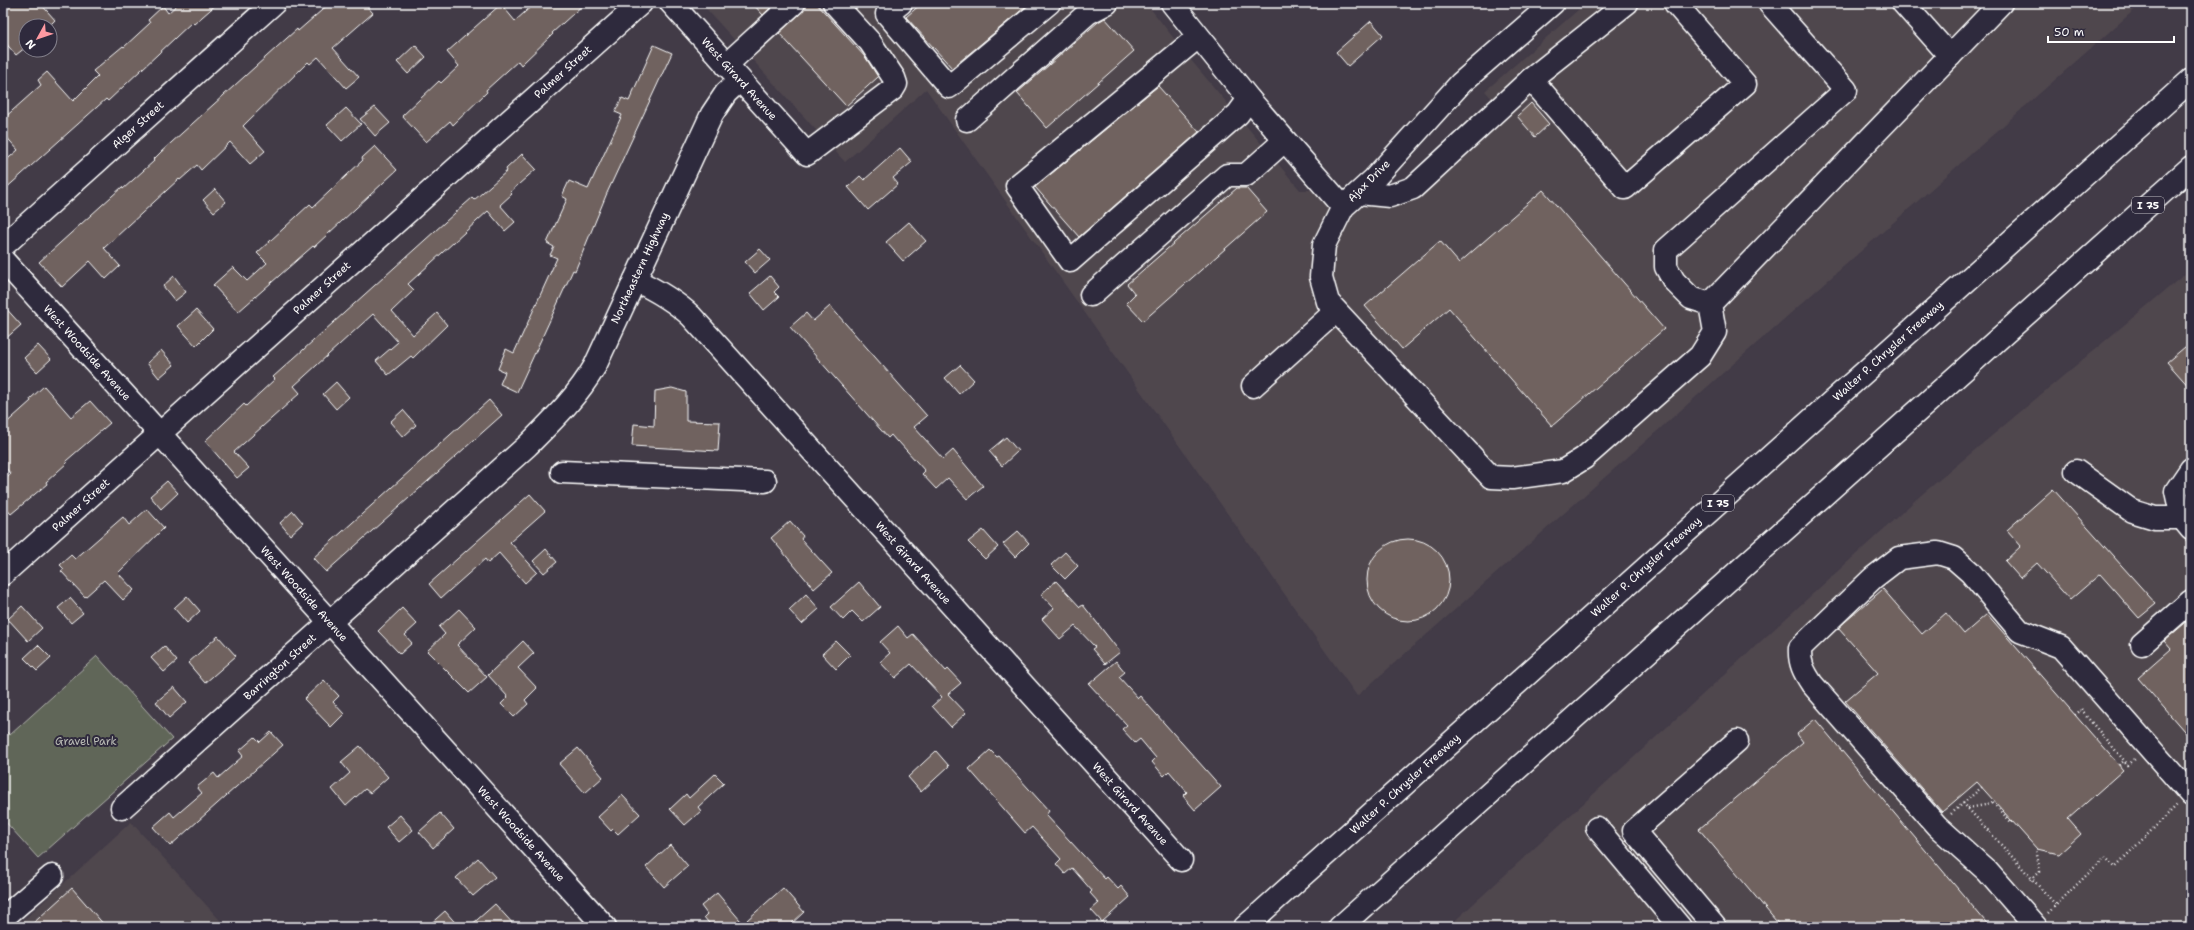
<svg xmlns="http://www.w3.org/2000/svg" width="2194" height="930" font-family="'Shantell Sans',sans-serif">
<style>
.built{fill:#50474e}
.green{fill:#616659;stroke:#b0b2ac}
.building{fill:#6f625e;stroke:#fff}
.lines{fill:none;stroke-linecap:round;stroke-linejoin:round}
.minor-casing{stroke:#fff;stroke-width:25}
.highway-casing{stroke:#fff;stroke-width:25}
.path{stroke:#fff;stroke-width:2.5;stroke-dasharray:1 3;stroke-linecap:butt}
.minor{stroke:#2f2a3d;stroke-width:22}
.highway{stroke:#2f2a3d;stroke-width:22}
.labels{text-anchor:middle;dominant-baseline:central;stroke-width:4;stroke-linejoin:round;paint-order:stroke}
.shield{fill:#2f2a3d;stroke:#c1bfc5;stroke-width:1}
.shield-label{font-size:10px;font-weight:bold;fill:#fff}
.street-label{font-size:11px;fill:#fff;stroke:#2f2a3d}
.park-label{font-size:11px;fill:#b8bab4;stroke:#2f2a3d}
</style>
<rect width="100%" height="100%" fill="#423b47"/>
<filter id="ink" filterUnits="userSpaceOnUse"><feTurbulence type="fractalNoise" baseFrequency=".025" numOctaves="2"/><feDisplacementMap in="SourceGraphic" scale="8" xChannelSelector="R" yChannelSelector="G"/><feConvolveMatrix kernelMatrix="1 2 1 2 8 2 1 2 1" color-interpolation-filters="sRGB"/></filter>
<g filter="url(#ink)">
<g class="built">
<path d="M 701,3 L 1146,3 L 1190,59 L 1300,190 L 1416,190 L 1506,114 L 1485,91 L 1586,3 L 2142,3 L 1357,696 L 926,89 L 845,162 Z"/>
<path d="M 2191,269 L 2191,927 L 1448,927 L 1920,496 Z"/>
<path d="M 131,822 L 226,927 L 16,927 Z"/>
</g>
<path class="green" d="M 97,656 L 172,739 L 38,858 L 3,819 L 3,728 L 10,735 Z"/>
<g class="building">
<path d="M 3,3 L 40,3 L 55,20 L 49,26 L 26,26 L 26,47 L 16,55 L 3,40 Z"/>
<path d="M 179,3 L 218,3 L 194,24 L 192,22 L 108,101 L 106,99 L 3,191 L 3,163 L 18,150 L 3,133 L 3,119 L 41,85 L 38,80 L 47,72 L 73,101 L 98,76 L 93,71 L 123,46 L 124,47 L 150,23 L 148,20 L 163,6 L 168,13 Z"/>
<path d="M 330,3 L 364,3 L 373,13 L 333,48 L 359,77 L 346,88 L 318,57 L 310,64 L 308,62 L 243,126 L 265,151 L 250,164 L 230,142 L 201,170 L 197,165 L 180,180 L 179,179 L 104,248 L 120,266 L 106,279 L 90,261 L 62,287 L 39,262 L 122,187 L 123,189 L 154,161 L 153,160 L 161,152 L 297,29 L 298,31 Z"/>
<path d="M 535,3 L 585,3 L 552,33 L 553,34 L 521,65 L 518,61 L 486,90 L 487,92 L 453,125 L 450,121 L 426,142 L 402,116 L 439,81 L 441,83 L 459,66 L 447,52 L 501,4 L 515,21 Z"/>
<path d="M 752,3 L 775,3 L 763,15 Z"/>
<path d="M 806,3 L 816,3 L 866,58 L 878,77 L 846,106 L 779,33 L 802,12 Z"/>
<path d="M 922,3 L 1030,3 L 952,68 L 906,17 Z"/>
<path d="M 1105,18 L 1134,51 L 1047,128 L 1017,93 L 1098,22 Z"/>
<path d="M 1371,21 L 1383,35 L 1348,66 L 1336,52 Z"/>
<path d="M 415,45 L 426,57 L 408,74 L 397,62 Z"/>
<path d="M 654,45 L 672,53 L 607,193 L 575,271 L 573,270 L 517,392 L 500,384 L 505,372 L 498,369 L 506,349 L 514,353 L 557,258 L 550,255 L 554,247 L 547,243 L 567,199 L 562,196 L 569,181 L 588,189 L 622,115 L 615,112 L 622,98 L 629,101 Z"/>
<path d="M 1158,86 L 1199,132 L 1079,237 L 1035,187 Z"/>
<path d="M 1531,103 L 1549,124 L 1535,137 L 1517,116 Z"/>
<path d="M 375,107 L 390,123 L 375,136 L 360,119 Z"/>
<path d="M 346,108 L 361,124 L 342,141 L 327,125 Z"/>
<path d="M 375,146 L 397,170 L 314,247 L 313,246 L 238,312 L 213,285 L 233,267 L 247,281 L 267,263 L 257,253 L 310,204 L 313,207 L 363,160 L 362,158 Z"/>
<path d="M 900,148 L 912,162 L 893,178 L 898,184 L 868,210 L 848,187 L 860,176 L 864,180 Z"/>
<path d="M 522,154 L 536,169 L 510,192 L 512,194 L 500,205 L 515,222 L 505,231 L 488,211 L 408,284 L 414,290 L 392,311 L 413,335 L 437,313 L 447,325 L 413,358 L 411,356 L 388,375 L 376,361 L 398,342 L 373,314 L 294,386 L 300,393 L 234,452 L 249,468 L 237,478 L 205,441 L 244,404 L 246,406 L 275,379 L 273,377 L 455,213 L 472,198 L 474,200 L 507,171 L 506,169 Z"/>
<path d="M 1237,188 L 1246,188 L 1267,212 L 1143,321 L 1126,303 L 1135,294 L 1127,284 Z"/>
<path d="M 215,189 L 226,202 L 214,212 L 203,200 Z"/>
<path d="M 1543,190 L 1664,329 L 1552,426 L 1449,308 L 1402,349 L 1365,306 L 1440,241 L 1459,263 Z"/>
<path d="M 909,222 L 926,241 L 903,261 L 886,242 Z"/>
<path d="M 760,249 L 770,260 L 755,273 L 745,262 Z"/>
<path d="M 174,276 L 186,292 L 175,301 L 163,286 Z"/>
<path d="M 770,276 L 779,287 L 774,292 L 779,297 L 764,310 L 750,293 Z"/>
<path d="M 3,305 L 21,325 L 3,341 Z"/>
<path d="M 830,306 L 927,416 L 914,427 L 943,459 L 953,450 L 983,486 L 967,499 L 948,478 L 936,489 L 922,474 L 925,471 L 898,441 L 897,442 L 891,435 L 888,438 L 790,327 L 806,313 L 813,321 Z"/>
<path d="M 196,310 L 213,329 L 196,346 L 178,326 Z"/>
<path d="M 2191,342 L 2191,389 L 2167,362 Z"/>
<path d="M 38,345 L 51,359 L 37,372 L 24,358 Z"/>
<path d="M 161,350 L 174,365 L 159,378 L 147,363 Z"/>
<path d="M 960,365 L 974,380 L 959,394 L 945,378 Z"/>
<path d="M 336,382 L 349,397 L 336,409 L 323,394 Z"/>
<path d="M 44,386 L 71,417 L 90,401 L 110,423 L 66,461 L 67,463 L 46,482 L 47,484 L 11,514 L 3,505 L 3,481 L 11,474 L 3,465 L 3,426 L 31,401 L 30,399 Z"/>
<path d="M 672,388 L 686,392 L 686,421 L 720,422 L 718,451 L 632,446 L 634,424 L 654,426 L 655,391 Z"/>
<path d="M 489,400 L 502,415 L 326,572 L 313,558 Z"/>
<path d="M 403,410 L 416,425 L 403,437 L 390,422 Z"/>
<path d="M 1006,437 L 1018,451 L 1002,466 L 989,451 Z"/>
<path d="M 167,481 L 178,493 L 161,509 L 150,496 Z"/>
<path d="M 2053,489 L 2156,604 L 2139,618 L 2100,574 L 2070,600 L 2037,563 L 2020,578 L 2005,561 L 2021,546 L 2007,530 Z"/>
<path d="M 530,494 L 545,511 L 510,542 L 537,572 L 525,583 L 499,553 L 488,563 L 485,559 L 441,598 L 429,584 Z"/>
<path d="M 147,509 L 164,528 L 118,573 L 134,590 L 123,600 L 104,580 L 85,597 L 61,571 L 64,569 L 60,565 L 71,555 L 75,559 L 123,517 L 129,525 Z"/>
<path d="M 293,511 L 303,523 L 290,535 L 280,523 Z"/>
<path d="M 790,521 L 803,536 L 801,539 L 832,573 L 814,589 L 771,538 Z"/>
<path d="M 983,530 L 998,547 L 985,559 L 968,542 Z"/>
<path d="M 1018,531 L 1029,543 L 1015,557 L 1003,544 Z"/>
<circle cx="1408" cy="580" r="41"/>
<path d="M 546,549 L 557,562 L 544,573 L 533,561 Z"/>
<path d="M 1065,552 L 1078,566 L 1065,579 L 1051,565 Z"/>
<path d="M 1056,581 L 1080,607 L 1083,605 L 1120,652 L 1105,664 L 1092,649 L 1095,647 L 1075,626 L 1060,639 L 1042,619 L 1054,608 L 1041,594 Z"/>
<path d="M 859,582 L 880,607 L 863,622 L 852,611 L 843,620 L 831,607 Z"/>
<path d="M 1883,589 L 1922,634 L 1946,613 L 1964,634 L 1987,614 L 2123,770 L 2068,819 L 2081,834 L 2059,854 L 2037,849 L 1977,782 L 1942,812 L 1845,701 L 1878,673 L 1838,628 Z"/>
<path d="M 806,594 L 819,609 L 802,624 L 789,610 Z"/>
<path d="M 187,596 L 200,611 L 187,623 L 174,608 Z"/>
<path d="M 70,598 L 83,613 L 71,623 L 58,608 Z"/>
<path d="M 22,606 L 42,628 L 28,641 L 8,619 Z"/>
<path d="M 402,608 L 417,624 L 405,635 L 412,643 L 400,654 L 378,631 Z"/>
<path d="M 459,609 L 476,627 L 457,645 L 487,677 L 469,693 L 427,651 L 445,634 L 439,627 Z"/>
<path d="M 2191,618 L 2191,739 L 2138,678 L 2171,649 L 2164,641 Z"/>
<path d="M 898,626 L 908,638 L 913,634 L 946,671 L 948,669 L 961,683 L 948,694 L 966,713 L 951,727 L 932,706 L 942,697 L 911,664 L 895,678 L 880,662 L 890,653 L 880,642 Z"/>
<path d="M 218,636 L 236,656 L 205,683 L 188,663 Z"/>
<path d="M 523,641 L 534,653 L 518,668 L 537,688 L 525,700 L 528,704 L 514,717 L 501,704 L 508,697 L 488,675 Z"/>
<path d="M 836,641 L 850,655 L 836,669 L 822,654 Z"/>
<path d="M 38,645 L 51,658 L 37,671 L 24,658 Z"/>
<path d="M 164,646 L 177,661 L 164,672 L 151,658 Z"/>
<path d="M 1116,661 L 1125,672 L 1119,677 L 1138,698 L 1140,696 L 1221,787 L 1195,810 L 1183,796 L 1187,792 L 1169,771 L 1164,776 L 1152,762 L 1156,758 L 1140,739 L 1135,743 L 1122,729 L 1127,725 L 1089,684 Z"/>
<path d="M 324,680 L 339,696 L 333,702 L 344,714 L 331,727 L 304,699 Z"/>
<path d="M 174,687 L 187,702 L 169,718 L 156,702 Z"/>
<path d="M 1815,719 L 1990,927 L 1781,927 L 1699,829 L 1803,742 L 1797,734 Z"/>
<path d="M 271,732 L 283,745 L 170,846 L 153,827 L 170,812 L 174,817 L 202,793 L 197,787 L 214,773 L 218,778 L 243,756 L 239,751 L 255,737 L 260,742 Z"/>
<path d="M 360,746 L 388,777 L 370,793 L 365,789 L 346,806 L 332,789 L 350,773 L 341,762 Z"/>
<path d="M 578,748 L 603,777 L 585,793 L 559,764 Z"/>
<path d="M 990,750 L 997,757 L 999,756 L 1049,811 L 1046,815 L 1105,879 L 1107,877 L 1118,889 L 1121,886 L 1130,897 L 1102,922 L 1091,910 L 1099,903 L 1090,893 L 1092,891 L 1072,868 L 1065,874 L 1056,864 L 1061,859 L 1032,827 L 1025,833 L 969,769 Z"/>
<path d="M 936,751 L 949,766 L 921,792 L 908,777 Z"/>
<path d="M 715,774 L 724,783 L 698,807 L 701,811 L 685,825 L 670,809 L 686,794 L 689,798 Z"/>
<path d="M 622,795 L 640,814 L 618,834 L 613,829 L 611,831 L 598,817 Z"/>
<path d="M 440,813 L 454,829 L 433,848 L 419,832 Z"/>
<path d="M 400,815 L 413,830 L 399,842 L 386,827 Z"/>
<path d="M 670,845 L 688,866 L 664,887 L 646,867 Z"/>
<path d="M 478,858 L 495,877 L 473,896 L 456,878 Z"/>
<path d="M 72,888 L 106,927 L 29,927 Z"/>
<path d="M 783,888 L 804,912 L 788,927 L 754,927 L 747,920 Z"/>
<path d="M 717,893 L 746,927 L 712,927 L 704,917 L 707,914 L 701,906 Z"/>
<path d="M 495,904 L 516,927 L 469,927 Z"/>
<path d="M 445,911 L 459,927 L 427,927 Z"/>
</g>
<g class="lines">
<defs>
<g id="minor">
<path d="M 671,3 L 807,154 L 893,89 L 896,84 L 894,78 L 870,42 L 834,3"/>
<path d="M 901,3 L 887,14 L 949,87 L 1049,3"/>
<path d="M 1172,3 L 1249,99 L 1343,207"/>
<path d="M 1553,3 L 1461,83 L 1374,179 L 1343,207 L 1324,245 L 1321,277 L 1328,302 L 1491,477 L 1512,478 L 1563,471 L 1584,458 L 1700,356 L 1715,332 L 1710,304 L 2001,3"/>
<path d="M 1903,3 L 1950,56"/>
<path d="M 1198,37 L 1017,186 L 1070,261 L 1238,114 L 1249,99"/>
<path d="M 726,65 L 794,3"/>
<path d="M 1531,79 L 1625,188 L 1745,84 L 1675,3"/>
<path d="M 967,120 L 1088,13 L 1107,3"/>
<path d="M 1359,193 L 1390,196 L 1413,188 L 1531,79 L 1627,3"/>
<path d="M 3,246 L 274,3"/>
<path d="M 3,260 L 605,927"/>
<path d="M 635,280 C 656,290 674,300 691,316 L 1181,860"/>
<path d="M 1091,295 L 1227,175 L 1246,175 L 1284,141"/>
<path d="M 1710,304 L 1691,298 L 1674,281 L 1666,267 L 1666,250 L 1846,90 L 1769,3"/>
<path d="M 1253,386 L 1336,311"/>
<path d="M 2191,469 L 2176,491 L 2182,518 L 2191,529"/>
<path d="M 2076,471 L 2132,511 L 2155,518 L 2182,518"/>
<path d="M 562,472 L 765,481"/>
<path d="M 3,574 L 641,3"/>
<path d="M 2142,644 L 2191,601"/>
<path d="M 122,808 L 527,446 C 553,420 577,397 595,366 L 712,114 L 726,93 L 740,80"/>
<path d="M 1597,828 L 1680,927"/>
<path d="M 3,918 L 52,876"/>
<path d="M 1715,927 L 1634,831 L 1737,741"/>
<path d="M 2036,927 L 1987,871 L 1937,826 L 1812,684 C 1804,672 1799,663 1800,648 L 1873,578 L 1899,558 L 1938,553 L 1954,558 L 1970,572 L 2020,631 L 2061,647 L 2191,795"/>
</g>
<g id="highway">
<path d="M 1245,927 L 2191,80"/>
<path d="M 1340,927 L 2191,167"/>
</g>
</defs>
<use href="#minor" class="minor-casing"/>
<use href="#highway" class="highway-casing"/>
<g class="path">
<path d="M 2075,715 L 2081,710 L 2128,765 L 2135,759"/>
<path d="M 2119,765 L 2124,761"/>
<path d="M 1963,803 L 2056,905"/>
<path d="M 1993,803 L 2011,822 L 2012,821"/>
<path d="M 1968,808 L 1991,804 L 1995,801"/>
<path d="M 1951,814 L 1982,787"/>
<path d="M 2031,880 L 2040,872 L 2036,849"/>
<path d="M 2048,913 L 2105,857 L 2115,867 L 2177,805"/>
</g>
<use href="#minor" class="minor"/>
<use href="#highway" class="highway"/>
</g>
</g>
<g class="labels">
<g class="shield">
<rect x="2132" y="197" width="32" height="16" rx="3"/>
<rect x="1702" y="495" width="32" height="16" rx="3"/>
</g>
<g class="shield-label">
<text x="2148" y="205">I 75</text>
<text x="1718" y="503">I 75</text>
</g>
<g class="street-label">
<text transform="translate(563 72) rotate(-42)">Palmer Street</text>
<text transform="translate(739 79) rotate(48)">West Girard Avenue</text>
<text transform="translate(138 125) rotate(-42)">Alger Street</text>
<text transform="translate(1369 181) rotate(-45)">Ajax Drive</text>
<text transform="translate(640 268) rotate(-65)">Northeastern Highway</text>
<text transform="translate(322 288) rotate(-42)">Palmer Street</text>
<text transform="translate(1888 351) rotate(-42)">Walter P. Chrysler Freeway</text>
<text transform="translate(87 353) rotate(48)">West Woodside Avenue</text>
<text transform="translate(81 505) rotate(-42)">Palmer Street</text>
<text transform="translate(913 563) rotate(48)">West Girard Avenue</text>
<text transform="translate(1646 567) rotate(-42)">Walter P. Chrysler Freeway</text>
<text transform="translate(304 594) rotate(48)">West Woodside Avenue</text>
<text transform="translate(280 667) rotate(-42)">Barrington Street</text>
<text transform="translate(1405 784) rotate(-42)">Walter P. Chrysler Freeway</text>
<text transform="translate(1130 804) rotate(48)">West Girard Avenue</text>
<text transform="translate(521 834) rotate(48)">West Woodside Avenue</text>
</g>
<g class="park-label">
<text x="86" y="741">Gravel Park</text>
</g>
</g>
<rect width="2194" height="930" fill="none" stroke="#2f2a3d" stroke-width="16"/>
<rect x="8" y="8" width="2178" height="914" fill="none" stroke="#fff" stroke-width="1.5" filter="url(#ink)"/>
<g transform="translate(38 38) rotate(230)"><circle r="19" fill="#2f2a3d" stroke="#827f8b"/>
<path d="M0-3L7 15L0 10L-7 15Z" fill="#ff9aa2"/>
<text y="-6" font-size="11" font-weight="bold" text-anchor="middle" fill="#ffffff">N</text>
</g>
<path d="M2048 36v6h126v-6" fill="none" stroke="#ffffff" stroke-width="2"/>
<text x="2054" y="36" font-size="12" fill="#ffffff" stroke="#2f2a3d" stroke-width="3" paint-order="stroke">50 m</text>
</svg>
